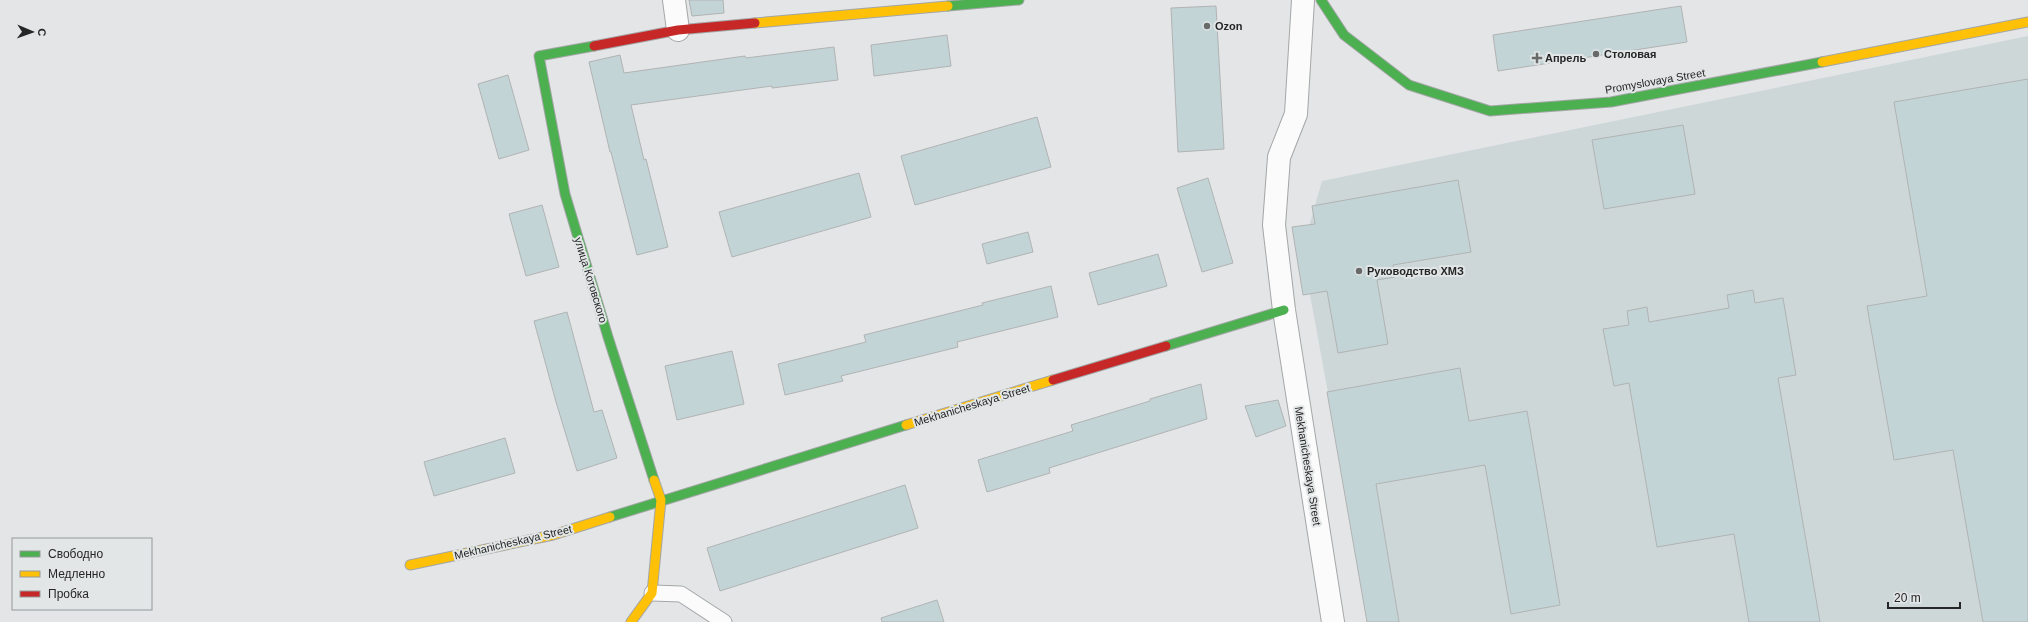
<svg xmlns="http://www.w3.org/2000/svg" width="2028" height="622" font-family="Helvetica,sans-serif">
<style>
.built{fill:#ced7d8}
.building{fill:#c3d4d7;stroke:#b1b3b3}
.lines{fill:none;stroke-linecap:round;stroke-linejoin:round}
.lane-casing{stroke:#a4a6a7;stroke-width:17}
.street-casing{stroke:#a4a6a7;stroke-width:24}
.fast-casing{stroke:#a4a6a7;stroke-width:11}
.slow-casing{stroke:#a4a6a7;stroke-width:11}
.jam-casing{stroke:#a4a6a7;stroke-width:11}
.lane{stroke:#fbfbfb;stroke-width:15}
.street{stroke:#fbfbfb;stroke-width:22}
.fast{stroke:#4caf50;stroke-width:9}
.slow{stroke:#ffc107;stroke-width:9}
.jam{stroke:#c62828;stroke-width:9}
.poi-dot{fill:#686969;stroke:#e2e6e7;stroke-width:1.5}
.labels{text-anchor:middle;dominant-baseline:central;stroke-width:4;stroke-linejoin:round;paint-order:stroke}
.poi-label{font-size:11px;font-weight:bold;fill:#252626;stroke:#e2e6e7;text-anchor:start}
.street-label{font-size:11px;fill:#252626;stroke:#e2e6e7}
</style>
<rect width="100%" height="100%" fill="#e3e5e6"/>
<path class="built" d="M 2028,36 L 2028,622 L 1370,622 L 1302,251 L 1322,181 Z"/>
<g class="building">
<path d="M 689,0 L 723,0 L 724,13 L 692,16 Z"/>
<path d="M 1216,6 L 1224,149 L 1178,152 L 1171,8 Z"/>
<path d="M 1681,6 L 1687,42 L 1498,71 L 1493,35 Z"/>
<path d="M 947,35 L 951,66 L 874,76 L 871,45 Z"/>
<path d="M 834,47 L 838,80 L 772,88 L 772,86 L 631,105 L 644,160 L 646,159 L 668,247 L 637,255 L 611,152 L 610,152 L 589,62 L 620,55 L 624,73 L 745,56 L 746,58 Z"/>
<path d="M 508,75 L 529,150 L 499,159 L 478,84 Z"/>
<path d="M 2028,79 L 2028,622 L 1983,622 L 1953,450 L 1894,460 L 1867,306 L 1927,296 L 1894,102 Z"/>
<path d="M 1037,117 L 1051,167 L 915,205 L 901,156 Z"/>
<path d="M 1683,125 L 1695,194 L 1604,209 L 1592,140 Z"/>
<path d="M 859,173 L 871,217 L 732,257 L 719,212 Z"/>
<path d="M 1208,178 L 1233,263 L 1202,272 L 1177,188 Z"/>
<path d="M 1458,180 L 1471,252 L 1393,265 L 1395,277 L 1377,280 L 1388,344 L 1338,353 L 1327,291 L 1303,295 L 1292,227 L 1315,224 L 1312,206 Z"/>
<path d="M 542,205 L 559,267 L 526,276 L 509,214 Z"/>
<path d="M 1028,232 L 1033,252 L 987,264 L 982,244 Z"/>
<path d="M 1158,254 L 1167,286 L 1098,305 L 1089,273 Z"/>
<path d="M 1051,286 L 1058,317 L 957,342 L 958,347 L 841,376 L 843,381 L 785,395 L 778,364 L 866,342 L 864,335 L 983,305 L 982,303 Z"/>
<path d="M 1753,290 L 1755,303 L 1783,298 L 1796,375 L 1778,378 L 1820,622 L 1749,622 L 1734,534 L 1657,547 L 1629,383 L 1614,386 L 1603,329 L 1629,325 L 1627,311 L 1647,307 L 1649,322 L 1729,308 L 1727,295 Z"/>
<path d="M 567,312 L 594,412 L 602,410 L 617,458 L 577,471 L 556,402 L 534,321 Z"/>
<path d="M 732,351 L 744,404 L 677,420 L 665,366 Z"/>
<path d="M 1460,368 L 1469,421 L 1527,411 L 1560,605 L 1511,614 L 1485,465 L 1376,484 L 1399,622 L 1367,622 L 1327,392 Z"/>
<path d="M 1201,384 L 1207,419 L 1049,468 L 1050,473 L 987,492 L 978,460 L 1073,431 L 1071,425 L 1150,401 L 1150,399 Z"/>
<path d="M 1278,400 L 1286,426 L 1256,437 L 1245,406 Z"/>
<path d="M 505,438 L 515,473 L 434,496 L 424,462 Z"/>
<path d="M 905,485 L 918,528 L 720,591 L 707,548 Z"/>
<path d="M 937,600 L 944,622 L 882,622 L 881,618 Z"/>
</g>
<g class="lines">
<defs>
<path id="lane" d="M 652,593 L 681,594 L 724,622"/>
<g id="street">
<path d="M 674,0 L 678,30"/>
<path d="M 1303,0 L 1296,114 L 1279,157 L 1274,225 L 1284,310 L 1333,622"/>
</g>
<g id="fast">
<path d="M 1321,0 L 1344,35 L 1409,85 L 1490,111 L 1611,102 L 1822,62"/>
<path d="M 948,6 L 1019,0"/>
<path d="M 594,46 L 539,56 L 565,194 L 608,337 L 654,480"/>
<path d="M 1166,346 L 1284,310"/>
<path d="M 610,517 L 906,425"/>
</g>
<g id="slow">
<path d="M 755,23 L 948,6"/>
<path d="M 1822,62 L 2028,22"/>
<path d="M 906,425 L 1053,380"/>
<path d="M 410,565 L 553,535 L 610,517"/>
<path d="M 631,622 L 652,593 L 661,500 L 654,480"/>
</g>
<g id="jam">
<path d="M 594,46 L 678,30 L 755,23"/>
<path d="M 1053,380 L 1166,346"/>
</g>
</defs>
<use href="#lane" class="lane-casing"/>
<use href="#street" class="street-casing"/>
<use href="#fast" class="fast-casing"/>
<use href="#slow" class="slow-casing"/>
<use href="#jam" class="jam-casing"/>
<use href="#lane" class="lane"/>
<use href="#street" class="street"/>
<use href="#fast" class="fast"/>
<use href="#slow" class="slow"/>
<use href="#jam" class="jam"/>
</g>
<g class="poi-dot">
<circle cx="1207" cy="26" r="4"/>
<circle cx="1596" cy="54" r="4"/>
<path d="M1535 52h4v4h4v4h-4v4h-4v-4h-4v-4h4z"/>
<circle cx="1359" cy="271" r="4"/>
</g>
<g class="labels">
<g class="poi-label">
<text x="1215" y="26">Ozon</text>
<text x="1604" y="54">Столовая</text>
<text x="1545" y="58">Апрель</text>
<text x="1367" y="271">Руководство ХМЗ</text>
</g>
<g class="street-label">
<text transform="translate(1655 81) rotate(-10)">Promyslovaya Street</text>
<text transform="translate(591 280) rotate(73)">улица Котовского</text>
<text transform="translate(972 405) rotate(-17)">Mekhanicheskaya Street</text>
<text transform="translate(1308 466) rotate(81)">Mekhanicheskaya Street</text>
<text transform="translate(513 542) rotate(-13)">Mekhanicheskaya Street</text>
</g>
</g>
<rect x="12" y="538" width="140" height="72" fill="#e2e6e7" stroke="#96999a"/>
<rect x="20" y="551" width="20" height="6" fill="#4caf50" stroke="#96999a"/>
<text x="48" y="558" font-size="12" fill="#252626">Свободно</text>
<rect x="20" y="571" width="20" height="6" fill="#ffc107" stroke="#96999a"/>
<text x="48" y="578" font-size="12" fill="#252626">Медленно</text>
<rect x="20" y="591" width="20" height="6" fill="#c62828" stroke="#96999a"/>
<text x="48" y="598" font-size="12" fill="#252626">Пробка</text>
<g transform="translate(32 32) rotate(92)" stroke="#e2e6e7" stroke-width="3" paint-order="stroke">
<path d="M0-3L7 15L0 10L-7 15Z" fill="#252626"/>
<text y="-6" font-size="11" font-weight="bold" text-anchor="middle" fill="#252626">С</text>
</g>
<path d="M1888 602v6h72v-6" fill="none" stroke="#252626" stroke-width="2"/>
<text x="1894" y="602" font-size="12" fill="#252626" stroke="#e2e6e7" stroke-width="3" paint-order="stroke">20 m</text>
</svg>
